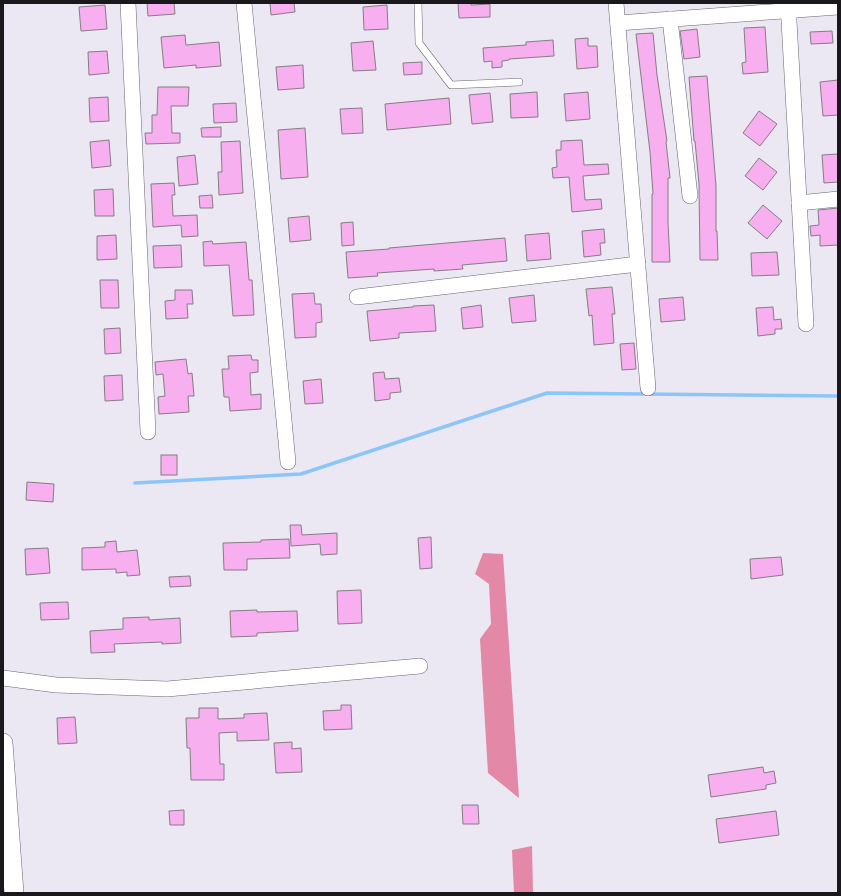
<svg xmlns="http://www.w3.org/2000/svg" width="841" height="896" font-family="'Roboto Condensed',sans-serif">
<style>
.forest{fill:#e388a6}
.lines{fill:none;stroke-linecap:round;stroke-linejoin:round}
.stream{stroke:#8cc6f8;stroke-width:3.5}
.building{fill:#f7afef;stroke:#867d85}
.service-casing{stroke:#69656f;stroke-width:8}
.minor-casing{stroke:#69656f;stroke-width:16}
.tertiary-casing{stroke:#69656f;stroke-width:20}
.service{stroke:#fff;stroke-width:7}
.minor{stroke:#fff;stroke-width:15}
.tertiary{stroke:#fff;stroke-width:19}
</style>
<rect width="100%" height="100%" fill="#ebe7f3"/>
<g class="forest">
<path d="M 483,553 L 503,554 L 519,798 L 488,773 L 480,639 L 491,624 L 489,584 L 475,574 Z"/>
<path d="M 532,846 L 533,893 L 514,893 L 512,850 Z"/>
</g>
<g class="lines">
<path class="stream" d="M 135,483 L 301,474 L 547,393 L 838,396"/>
</g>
<g class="building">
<path d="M 147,3 L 174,3 L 175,14 L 148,16 Z"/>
<path d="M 270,3 L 294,3 L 295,12 L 271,15 Z"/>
<path d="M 458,3 L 471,3 L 471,5 L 490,4 L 490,17 L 459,18 Z"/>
<path d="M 105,5 L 107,29 L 81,31 L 79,7 Z"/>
<path d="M 387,5 L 388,29 L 364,30 L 363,7 Z"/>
<path d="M 765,27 L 768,72 L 743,74 L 742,63 L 746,62 L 744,28 Z"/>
<path d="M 697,29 L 700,57 L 684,59 L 680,31 Z"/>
<path d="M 832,31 L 833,43 L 811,44 L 810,32 Z"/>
<path d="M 653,33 L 657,75 L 667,141 L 666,142 L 670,178 L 668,178 L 668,223 L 670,262 L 652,262 L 652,194 L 653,194 L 650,152 L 636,34 Z"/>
<path d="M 185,35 L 186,45 L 219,42 L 221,66 L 196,68 L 196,65 L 164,68 L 161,37 Z"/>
<path d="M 588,38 L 588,46 L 597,46 L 598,67 L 577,69 L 575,39 Z"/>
<path d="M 553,40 L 554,56 L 509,59 L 509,60 L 502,61 L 502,67 L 492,68 L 492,61 L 484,62 L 483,48 L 526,45 L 526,42 Z"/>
<path d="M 373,41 L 376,70 L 353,71 L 351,43 Z"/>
<path d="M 107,51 L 109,73 L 89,75 L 88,52 Z"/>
<path d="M 422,62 L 422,74 L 404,75 L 403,63 Z"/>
<path d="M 303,65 L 304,88 L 278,90 L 276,67 Z"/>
<path d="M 707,76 L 716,186 L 716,231 L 717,231 L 718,260 L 700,260 L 699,184 L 695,141 L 694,141 L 689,77 Z"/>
<path d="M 838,80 L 838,115 L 823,116 L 820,82 Z"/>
<path d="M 158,87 L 189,87 L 188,106 L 171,106 L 172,133 L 180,133 L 180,143 L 146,144 L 145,133 L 152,133 L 152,115 L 157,115 Z"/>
<path d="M 537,92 L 538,117 L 511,118 L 510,94 Z"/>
<path d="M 588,92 L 590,119 L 566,121 L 564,94 Z"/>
<path d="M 490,93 L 493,122 L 472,124 L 469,95 Z"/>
<path d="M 108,97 L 109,121 L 90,122 L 89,98 Z"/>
<path d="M 449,98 L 451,124 L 387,130 L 385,104 Z"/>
<path d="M 236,103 L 237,122 L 214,123 L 213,104 Z"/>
<path d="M 362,108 L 363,133 L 342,134 L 340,109 Z"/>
<path d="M 759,111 L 777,124 L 760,146 L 743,133 Z"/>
<path d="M 221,127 L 221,137 L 202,137 L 201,128 Z"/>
<path d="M 305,128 L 308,177 L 281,179 L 278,130 Z"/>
<path d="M 109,140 L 111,166 L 92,168 L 90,142 Z"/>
<path d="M 582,140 L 584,165 L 608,164 L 609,174 L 583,176 L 585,200 L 601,199 L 602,209 L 572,212 L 569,177 L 553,178 L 552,168 L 557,167 L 556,150 L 561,150 L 561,141 Z"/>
<path d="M 240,141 L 243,193 L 219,195 L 218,172 L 222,172 L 221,142 Z"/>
<path d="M 838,154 L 838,182 L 824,183 L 822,155 Z"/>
<path d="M 195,155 L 198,184 L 179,186 L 177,157 Z"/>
<path d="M 759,158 L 777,172 L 763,190 L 745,176 Z"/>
<path d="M 174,183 L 175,195 L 172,195 L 173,216 L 197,215 L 198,236 L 182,237 L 181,225 L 153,227 L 151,184 Z"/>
<path d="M 113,189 L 114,216 L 95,216 L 94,190 Z"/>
<path d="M 212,195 L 213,208 L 200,208 L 199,196 Z"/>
<path d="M 763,205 L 782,221 L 767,239 L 748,223 Z"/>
<path d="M 838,208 L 838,245 L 820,246 L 820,235 L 811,236 L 810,226 L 819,225 L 818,210 Z"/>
<path d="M 309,216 L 311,240 L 290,242 L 288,218 Z"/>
<path d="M 353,222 L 354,245 L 342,246 L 341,223 Z"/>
<path d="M 604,229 L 605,243 L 600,243 L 601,255 L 584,257 L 582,231 Z"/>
<path d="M 549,233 L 551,259 L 527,261 L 525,235 Z"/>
<path d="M 116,235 L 117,259 L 97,260 L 97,236 Z"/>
<path d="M 505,238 L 507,261 L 462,265 L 463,269 L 434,271 L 434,269 L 377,273 L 378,276 L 348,278 L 346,252 L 389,249 L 389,248 Z"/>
<path d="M 212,241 L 213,244 L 246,242 L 249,280 L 252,280 L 254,315 L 233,316 L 229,265 L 204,266 L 203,242 Z"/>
<path d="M 181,245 L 182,267 L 154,268 L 153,246 Z"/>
<path d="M 777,252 L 779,275 L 752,276 L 751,253 Z"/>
<path d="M 100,280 L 118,280 L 119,308 L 101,308 Z"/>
<path d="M 612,287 L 615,314 L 612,314 L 614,343 L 594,345 L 592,315 L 589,316 L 586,289 Z"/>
<path d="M 175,290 L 192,290 L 193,304 L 187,304 L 188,318 L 166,319 L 165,301 L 175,300 Z"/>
<path d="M 314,293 L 315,304 L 321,304 L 322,322 L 316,323 L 316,337 L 295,338 L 292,294 Z"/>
<path d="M 534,295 L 536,321 L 512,323 L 509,298 Z"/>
<path d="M 683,297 L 685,320 L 661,322 L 659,299 Z"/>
<path d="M 434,305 L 436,331 L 399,333 L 399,338 L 370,341 L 367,311 L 413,307 L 413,306 Z"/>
<path d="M 481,305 L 483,327 L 463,329 L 461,308 Z"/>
<path d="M 773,307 L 774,320 L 781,319 L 782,329 L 775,329 L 775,334 L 758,336 L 756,308 Z"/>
<path d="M 120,328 L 121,353 L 105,354 L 104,329 Z"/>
<path d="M 634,343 L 636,369 L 622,370 L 620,344 Z"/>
<path d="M 251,355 L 252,360 L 258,360 L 258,372 L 250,373 L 251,395 L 261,394 L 261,409 L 230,411 L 229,397 L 224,397 L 222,369 L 229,369 L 228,356 Z"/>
<path d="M 186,359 L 188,374 L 192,373 L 194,396 L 188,396 L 189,412 L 159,414 L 158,397 L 165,396 L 163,374 L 156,375 L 155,362 Z"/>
<path d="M 384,372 L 385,379 L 399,378 L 401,392 L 390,393 L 390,399 L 375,401 L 373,373 Z"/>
<path d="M 122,375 L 123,400 L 105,401 L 104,376 Z"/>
<path d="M 321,379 L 323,403 L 305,404 L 303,381 Z"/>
<rect x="161" y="455" width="16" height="20"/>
<path d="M 27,482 L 54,484 L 53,502 L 26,500 Z"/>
<path d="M 290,525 L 301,525 L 302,535 L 337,533 L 337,554 L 321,555 L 320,544 L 291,546 Z"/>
<path d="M 431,537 L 432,568 L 420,569 L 418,538 Z"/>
<path d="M 289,539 L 290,558 L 247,559 L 247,570 L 224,570 L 223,543 L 261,542 L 261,540 Z"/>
<path d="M 116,541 L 117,552 L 137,550 L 140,575 L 127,576 L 127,572 L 116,573 L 116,569 L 82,570 L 82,548 L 105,547 L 105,542 Z"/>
<path d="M 48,548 L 50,573 L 26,575 L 25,549 Z"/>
<path d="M 781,557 L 783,575 L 751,579 L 750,559 Z"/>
<path d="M 190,576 L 191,586 L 170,587 L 169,577 Z"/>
<path d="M 361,590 L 362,623 L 338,624 L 337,591 Z"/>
<path d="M 68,602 L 69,619 L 41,620 L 40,603 Z"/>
<path d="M 257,610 L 257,612 L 297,611 L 298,631 L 257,633 L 257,636 L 231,637 L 230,611 Z"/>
<path d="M 149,617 L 149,620 L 180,618 L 181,643 L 162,644 L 162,642 L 114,644 L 115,652 L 91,653 L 90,631 L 123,629 L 123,618 Z"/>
<path d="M 341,705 L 351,705 L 352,729 L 324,730 L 323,711 L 341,710 Z"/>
<path d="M 199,708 L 218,708 L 218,719 L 244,718 L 244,714 L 267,713 L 269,740 L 237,741 L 237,732 L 219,733 L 220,764 L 224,764 L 224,780 L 191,780 L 190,748 L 187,748 L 186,718 L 199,718 Z"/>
<path d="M 75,717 L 77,743 L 58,744 L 57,718 Z"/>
<path d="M 292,742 L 292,749 L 301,748 L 302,772 L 276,773 L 274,743 Z"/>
<path d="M 763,767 L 764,773 L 774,771 L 776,783 L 766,785 L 766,789 L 711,797 L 708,775 Z"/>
<path d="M 462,805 L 478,805 L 479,824 L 463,824 Z"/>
<path d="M 184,810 L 184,825 L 170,825 L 169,811 Z"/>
<path d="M 776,811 L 779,835 L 719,843 L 716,819 Z"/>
</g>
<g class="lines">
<defs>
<path id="service" d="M 418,3 L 419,43 L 451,85 L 519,82"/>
<g id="minor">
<path d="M 128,3 L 148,432"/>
<path d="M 244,3 L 288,462"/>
<path d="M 616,3 L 648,388"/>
<path d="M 788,3 L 806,324"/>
<path d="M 670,19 L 690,196"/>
<path d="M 618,23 L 838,7"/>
<path d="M 799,203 L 838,199"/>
<path d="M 357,297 L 638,264"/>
<path d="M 3,678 L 56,685 L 167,689 L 420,666"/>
</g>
<path id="tertiary" d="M 3,743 L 14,893"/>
</defs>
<use href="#service" class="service-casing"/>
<use href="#minor" class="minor-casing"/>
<use href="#tertiary" class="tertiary-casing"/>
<use href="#service" class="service"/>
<use href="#minor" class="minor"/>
<use href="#tertiary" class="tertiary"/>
</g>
<rect width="841" height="896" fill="none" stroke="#1a181c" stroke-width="8"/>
</svg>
